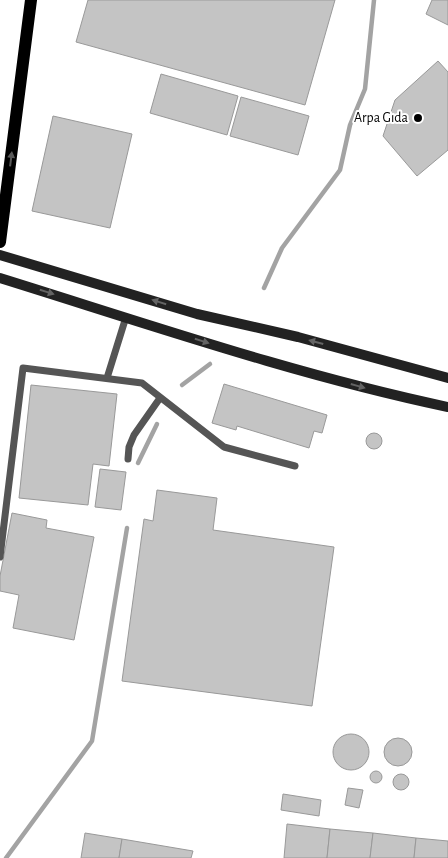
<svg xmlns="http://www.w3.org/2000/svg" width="448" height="858" font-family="'Alegreya Sans',sans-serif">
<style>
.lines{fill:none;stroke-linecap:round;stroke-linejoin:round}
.stream{stroke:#a3a3a3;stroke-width:4.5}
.building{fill:#c4c4c4;stroke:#999}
.lane{stroke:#555;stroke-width:7}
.secondary{stroke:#222;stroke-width:10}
.primary{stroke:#000;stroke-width:12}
.oneway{fill:#595959}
.oneway2{fill:#646464}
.poi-dot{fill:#000;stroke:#fff;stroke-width:2}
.labels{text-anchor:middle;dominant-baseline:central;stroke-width:4;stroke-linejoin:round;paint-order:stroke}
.poi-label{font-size:14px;fill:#000;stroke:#fff;text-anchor:end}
</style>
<rect width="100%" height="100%" fill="#fff"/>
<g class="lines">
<g class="stream">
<path d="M 264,288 L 282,248 L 340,170 L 350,125 L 365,89 L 374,0"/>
<path d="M 182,385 L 210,364"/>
<path d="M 138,463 L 157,424"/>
<path d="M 6,858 L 92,741 L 127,528"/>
</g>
</g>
<g class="building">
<path d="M 88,0 L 335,0 L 305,105 L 76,42 Z"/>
<path d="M 432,0 L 448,0 L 448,25 L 426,14 Z"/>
<path d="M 438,61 L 448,72 L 448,150 L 417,176 L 383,136 L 395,100 Z"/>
<path d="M 161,74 L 238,96 L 227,135 L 150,113 Z"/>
<path d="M 241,97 L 309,116 L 298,155 L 230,136 Z"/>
<path d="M 53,116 L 132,134 L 110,228 L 32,211 Z"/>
<path d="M 224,384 L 327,415 L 322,433 L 314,431 L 309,448 L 237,426 L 236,430 L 212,423 Z"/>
<path d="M 31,385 L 117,394 L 109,466 L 93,464 L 88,505 L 19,498 Z"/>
<circle cx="374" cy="441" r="8"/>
<path d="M 100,469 L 126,472 L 121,510 L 95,507 Z"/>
<path d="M 157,490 L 217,498 L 213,530 L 334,547 L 312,706 L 122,681 L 144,519 L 153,521 Z"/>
<path d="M 12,513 L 47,520 L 46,528 L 94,537 L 74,640 L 13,628 L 19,595 L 0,591 L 0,576 Z"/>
<circle cx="351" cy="752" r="18"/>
<circle cx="398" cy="752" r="14"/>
<circle cx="376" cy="777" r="6"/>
<circle cx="401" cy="782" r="8"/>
<path d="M 348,788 L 363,790 L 359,808 L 345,805 Z"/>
<path d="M 283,794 L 321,800 L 319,816 L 281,810 Z"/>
<path d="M 287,824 L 330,829 L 327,858 L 284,858 Z"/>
<path d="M 330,829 L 373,833 L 370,858 L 327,858 Z"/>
<path d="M 85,833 L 122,839 L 119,858 L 81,858 Z"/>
<path d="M 373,833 L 416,838 L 414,858 L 370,858 Z"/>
<path d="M 416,838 L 448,841 L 448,858 L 414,858 Z"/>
<path d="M 122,839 L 193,851 L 191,858 L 119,858 Z"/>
</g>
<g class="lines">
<g class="lane">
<path d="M 107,378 L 126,317"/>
<path d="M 128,459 L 129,447 L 134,435 L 160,398"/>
<path d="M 0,557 L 23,368 L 142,383 L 224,447 L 295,466"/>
</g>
<g class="secondary">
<path d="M 0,255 L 197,314 L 298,337 L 448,378"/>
<path d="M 0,278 C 148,324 296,375 448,407"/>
</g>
<path class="primary" d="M 0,242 L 31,0"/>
</g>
<defs><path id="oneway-solid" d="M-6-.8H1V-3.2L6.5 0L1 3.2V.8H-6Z" transform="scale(1.25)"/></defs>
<use class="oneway" href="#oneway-solid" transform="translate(11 159) rotate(-83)"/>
<g class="oneway2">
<use href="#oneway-solid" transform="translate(47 292) rotate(17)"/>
<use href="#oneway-solid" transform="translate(159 302) rotate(-163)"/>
<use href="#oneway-solid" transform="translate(202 341) rotate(17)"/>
<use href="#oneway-solid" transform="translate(316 342) rotate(-165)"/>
<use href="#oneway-solid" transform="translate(358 386) rotate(16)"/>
</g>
<circle class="poi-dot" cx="418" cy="118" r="5"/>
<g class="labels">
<g class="poi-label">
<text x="408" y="118">Arpa Gıda</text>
</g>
</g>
</svg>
